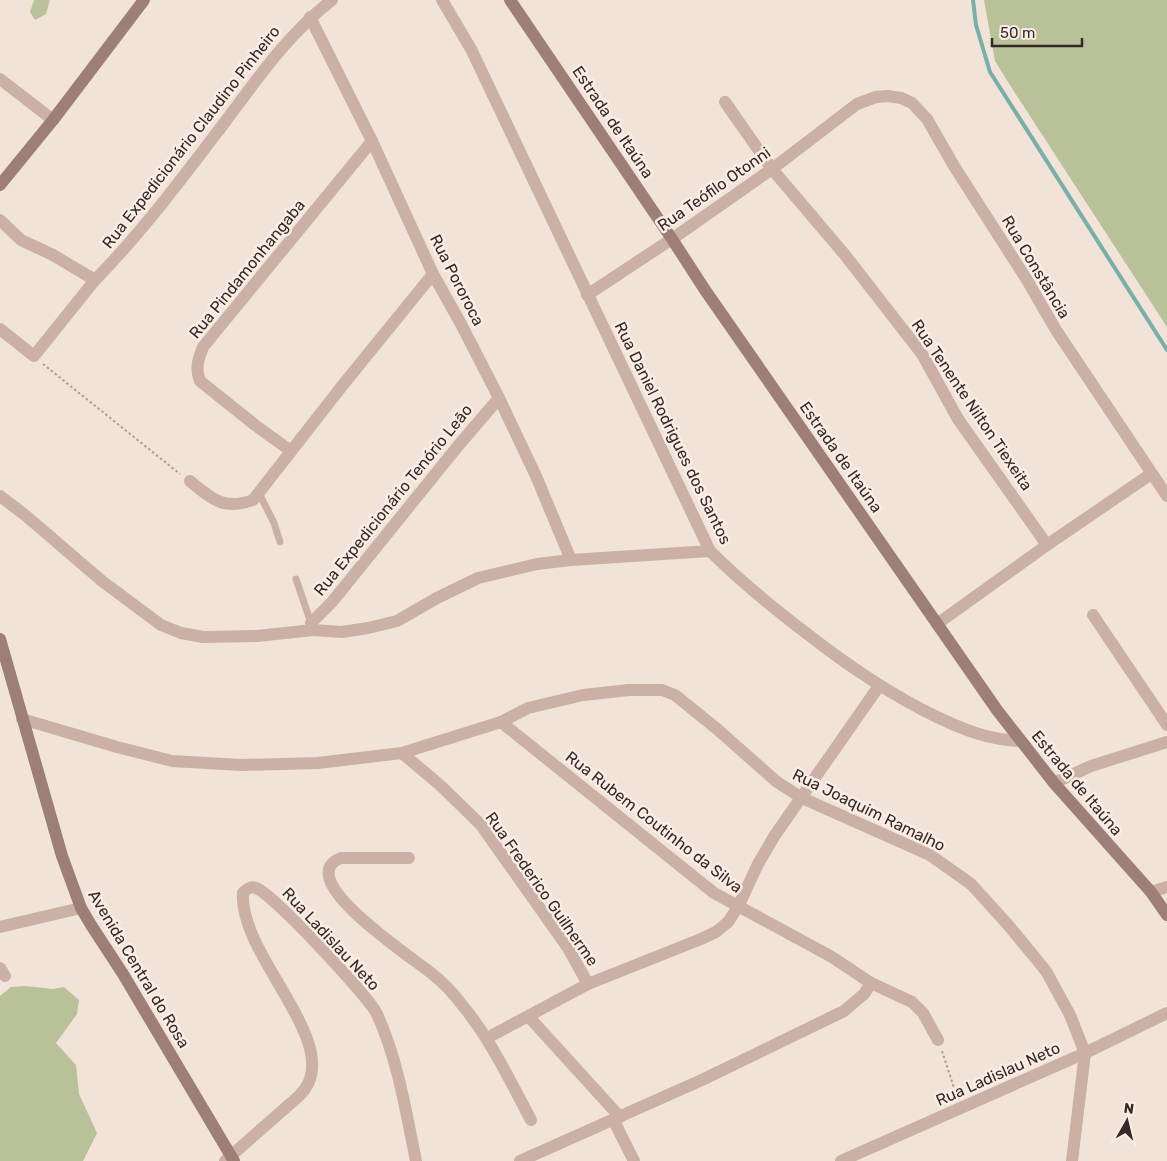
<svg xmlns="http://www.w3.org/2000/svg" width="1167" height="1161" font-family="Rubik,sans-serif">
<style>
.green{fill:#b9c199}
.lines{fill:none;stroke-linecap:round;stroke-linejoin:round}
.stream{stroke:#78afa9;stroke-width:4}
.path{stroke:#b69a8f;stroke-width:2;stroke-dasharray:2.5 2.5;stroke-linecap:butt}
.lane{stroke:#cab0a5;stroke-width:7}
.street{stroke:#cab0a5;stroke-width:12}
.secondary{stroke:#9d7f77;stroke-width:12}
.labels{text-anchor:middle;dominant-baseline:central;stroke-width:5;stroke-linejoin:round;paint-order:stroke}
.street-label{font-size:16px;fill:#352927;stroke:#f9ede6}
</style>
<rect width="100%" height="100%" fill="#f2e3d9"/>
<g class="green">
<path d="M 34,0 L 50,0 L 46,14 L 35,20 L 30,12 Z"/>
<path d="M 984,0 L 1167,0 L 1167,327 L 1013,90 L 995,61 Z"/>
<path d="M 25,986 L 53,989 L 64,987 L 79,1000 L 77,1014 L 56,1043 L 76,1065 L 79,1094 L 97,1133 L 83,1161 L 0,1161 L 0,996 L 11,987 Z"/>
</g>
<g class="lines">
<path class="stream" d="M 973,0 L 976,25 L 990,72 L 1167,350"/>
<g class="path">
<path d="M 43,364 L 180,474"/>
<path d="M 942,1051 L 957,1097"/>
</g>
<g class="lane">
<path d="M 259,493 L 274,523 L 280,542"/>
<path d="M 296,579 L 312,626"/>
</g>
<g class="street">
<path d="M 442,0 L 471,49 L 710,551 C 740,581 772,607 806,633 C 847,665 889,694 937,717 C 964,730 990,740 1020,741"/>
<path d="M 310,17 L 372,141 L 433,274 L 461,324 L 499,398 L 536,476 L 571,560"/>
<path d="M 0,79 L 53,120"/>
<path d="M 725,102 L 772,169 L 845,255 L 922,354 L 958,419 L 1047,545"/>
<path d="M 0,220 L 21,240 L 53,255 L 95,280 C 143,231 184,176 225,122 C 258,78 288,34 332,0"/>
<path d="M 587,295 L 672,239 L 772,169 L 857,104 L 876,97 L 888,96 L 901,98 L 912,103 L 927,119 L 954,166 L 1027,280 L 1056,330 L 1167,496"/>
<path d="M 0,329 L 34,356 L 95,280"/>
<path d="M 291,451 L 255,425 L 200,381 C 195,368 198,360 203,347 L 372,141"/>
<path d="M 190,481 C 212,499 224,511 253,500 L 342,386 L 433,274"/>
<path d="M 0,496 L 25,515 L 102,581 L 161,625 L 181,633 L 203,637 L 257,636 L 313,630 L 342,632 L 368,628 L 397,621 L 437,598 L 478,578 L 537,564 L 571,560 L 710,551"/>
<path d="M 1093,615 L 1167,725"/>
<path d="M 311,623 L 332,602 L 458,446 L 499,398"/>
<path d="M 937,624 L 1047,545 L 1151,474"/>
<path d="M 22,719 L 117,747 L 172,761 L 241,765 L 318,763 L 402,753 L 501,722 L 528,708 L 583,695 L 629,690 L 662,690 L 675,695 L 717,729 L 777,782 L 802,798 L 930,855 L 971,884 L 1009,926 L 1046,971 L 1070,1015 L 1085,1053 L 1072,1161"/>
<path d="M 501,722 L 714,893 L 832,957 L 871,983 L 912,1002 L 923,1013 L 938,1040"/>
<path d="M 402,753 L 441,786 L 481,825 L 568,948 L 588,984"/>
<path d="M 1054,783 L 1091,766 L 1167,742"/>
<path d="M 409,858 L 341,858 C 289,878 416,960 431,973 C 443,982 454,994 463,1006 C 491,1040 510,1081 531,1120"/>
<path d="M 1151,892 L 1167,887"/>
<path d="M 0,927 L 81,908"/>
<path d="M 0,968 L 5,976"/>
<path d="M 529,1017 L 620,1117"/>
<path d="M 487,1038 L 588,984 L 701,939 L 716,932 L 728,922 L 738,907 L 758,864 L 775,835 L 879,686"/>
<path d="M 614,1121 L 634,1161"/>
<path d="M 225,1161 L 299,1096 C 302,1093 306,1088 308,1084 C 333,1033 239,953 243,893 C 247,889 250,886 256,888 C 273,894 368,996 377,1014 C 398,1060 406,1112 416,1161"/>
<path d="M 520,1161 L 704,1079 L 844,1011 L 864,994 L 871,983"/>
<path d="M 841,1161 L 1085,1053 L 1167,1013"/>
</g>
<g class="secondary">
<path d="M 510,0 L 672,239 L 705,290 L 997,710 L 1054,783 L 1151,892 L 1167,915"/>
<path d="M 0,185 L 53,120 L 144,0"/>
<path d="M 0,639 L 62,856 L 81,908 L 91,925 L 123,974 L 234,1161"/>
</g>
</g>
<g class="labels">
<g class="street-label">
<text transform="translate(613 122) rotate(56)">Estrada de Itaúna</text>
<text transform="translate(191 137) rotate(-52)">Rua Expedicionário Claudino Pinheiro</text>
<text transform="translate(714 189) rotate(-35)">Rua Teófilo Otonni</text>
<text transform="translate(1036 267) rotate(59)">Rua Constância</text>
<text transform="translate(247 269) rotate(-51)">Rua Pindamonhangaba</text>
<text transform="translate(457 280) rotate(63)">Rua Pororoca</text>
<text transform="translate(972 405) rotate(56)">Rua Tenente Nilton Tiexeita</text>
<text transform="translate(673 433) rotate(64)">Rua Daniel Rodrigues dos Santos</text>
<text transform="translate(841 457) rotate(55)">Estrada de Itaúna</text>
<text transform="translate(393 500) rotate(-51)">Rua Expedicionário Tenório Leão</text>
<text transform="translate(1077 783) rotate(50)">Estrada de Itaúna</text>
<text transform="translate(869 810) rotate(26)">Rua Joaquim Ramalho</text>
<text transform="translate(654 822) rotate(38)">Rua Rubem Coutinho da Silva</text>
<text transform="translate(542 889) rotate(55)">Rua Frederico Guilherme</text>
<text transform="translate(331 939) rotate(47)">Rua Ladislau Neto</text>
<text transform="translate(139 969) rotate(59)">Avenida Central do Rosa</text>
<text transform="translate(998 1074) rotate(-24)">Rua Ladislau Neto</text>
</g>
</g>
<g transform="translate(1127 1121) rotate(8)" stroke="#f9ede6" stroke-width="4" paint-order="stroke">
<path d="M0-4L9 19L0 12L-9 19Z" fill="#352927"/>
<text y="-8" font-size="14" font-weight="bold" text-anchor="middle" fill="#352927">N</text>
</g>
<path d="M992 38v8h90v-8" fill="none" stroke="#352927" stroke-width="2.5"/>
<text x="1000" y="38" font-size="15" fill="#352927" stroke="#f9ede6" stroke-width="4" paint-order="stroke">50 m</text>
</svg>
